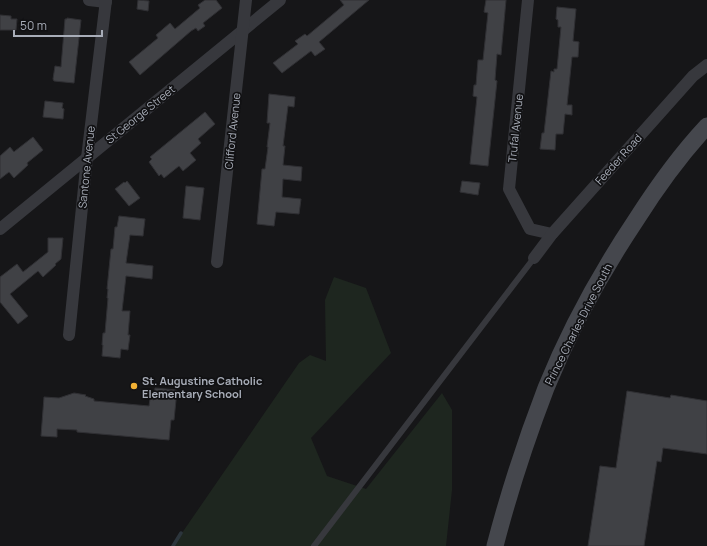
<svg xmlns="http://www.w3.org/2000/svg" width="707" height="546" font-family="Manrope,sans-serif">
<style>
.green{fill:#1e261f}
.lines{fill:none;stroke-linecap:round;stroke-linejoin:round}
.stream{stroke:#2c353c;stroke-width:3.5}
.building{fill:#404145;stroke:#303034}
.service{stroke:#37383d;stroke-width:6}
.minor{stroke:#37383d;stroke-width:12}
.secondary{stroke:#45474d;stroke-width:17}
.poi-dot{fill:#f2b134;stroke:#111113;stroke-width:1.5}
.labels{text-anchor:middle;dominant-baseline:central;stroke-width:3.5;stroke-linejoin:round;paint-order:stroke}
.street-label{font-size:11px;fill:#a8adb8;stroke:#111113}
.poi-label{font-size:11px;font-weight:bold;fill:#a8adb8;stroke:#111113;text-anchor:start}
</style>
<rect width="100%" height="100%" fill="#161618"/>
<path class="green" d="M 334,277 L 366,288 L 391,353 L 311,438 L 327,476 L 366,489 L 442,393 L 452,410 L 452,490 L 446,546 L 173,546 L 299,363 L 310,355 L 326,361 L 325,300 Z"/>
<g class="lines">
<path class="stream" d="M 173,546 L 181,533"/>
</g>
<g class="building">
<path d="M 138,0 L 149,1 L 148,11 L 137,9 Z"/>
<path d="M 205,0 L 216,0 L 222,8 L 203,23 L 205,26 L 198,31 L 196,28 L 191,31 L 140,75 L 129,62 L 158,38 L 156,35 L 170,23 L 175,29 L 200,8 L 198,5 Z"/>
<path d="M 340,0 L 369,0 L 319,42 L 325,49 L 315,56 L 311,51 L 282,73 L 273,63 L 298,44 L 295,41 L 305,34 L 307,36 L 344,5 Z"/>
<path d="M 486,0 L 506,0 L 501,55 L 497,54 L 495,80 L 497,81 L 488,166 L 470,164 L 477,97 L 473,96 L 474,85 L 476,85 L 478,60 L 483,60 L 488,13 L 484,12 Z"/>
<path d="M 557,7 L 576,9 L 573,41 L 579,42 L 578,57 L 572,57 L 567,105 L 572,105 L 572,115 L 565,114 L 563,134 L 556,134 L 555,150 L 540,149 L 542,133 L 544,133 L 551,71 L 554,72 L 554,69 L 557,69 L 561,27 L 558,27 L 558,20 L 556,19 Z"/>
<path d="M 0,15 L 11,16 L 11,19 L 17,19 L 16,30 L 0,30 Z"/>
<path d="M 67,18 L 81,20 L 74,83 L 54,81 L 53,79 L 55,66 L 61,67 L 65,19 L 67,19 Z"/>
<path d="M 269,94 L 295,97 L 294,107 L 288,106 L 283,146 L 285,146 L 283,165 L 302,167 L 301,181 L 283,179 L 282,197 L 301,199 L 299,214 L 276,212 L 274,226 L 257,224 L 262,169 L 265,169 L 268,147 L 267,147 L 270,123 L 267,123 Z"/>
<path d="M 45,101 L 63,103 L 62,108 L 64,109 L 63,119 L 43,117 Z"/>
<path d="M 205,112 L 215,124 L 198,139 L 201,143 L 190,153 L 196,160 L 183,171 L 179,166 L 164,178 L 161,174 L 159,176 L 149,162 L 152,159 L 150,157 Z"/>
<path d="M 33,137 L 43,150 L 27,163 L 28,165 L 14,178 L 9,172 L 0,179 L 0,156 L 10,147 L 14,152 L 15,151 Z"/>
<path d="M 127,181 L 140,198 L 129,206 L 115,189 L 124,182 L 125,183 Z"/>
<path d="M 462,181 L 480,183 L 478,195 L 460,192 Z"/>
<path d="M 186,186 L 204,188 L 200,220 L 183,218 Z"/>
<path d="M 119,216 L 145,219 L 143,236 L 130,235 L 126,263 L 153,266 L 152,279 L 126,276 L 122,311 L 130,311 L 128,335 L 130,335 L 128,350 L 121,349 L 120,358 L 102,356 L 103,345 L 102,345 L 103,333 L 105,333 L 108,298 L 107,298 L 108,289 L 107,289 L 111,249 L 113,249 L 115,227 L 117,227 Z"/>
<path d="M 48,238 L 63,238 L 61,259 L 55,264 L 56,265 L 43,277 L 38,271 L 10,294 L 28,316 L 18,324 L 0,302 L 0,277 L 17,264 L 23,272 L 48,252 Z"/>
<path d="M 155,388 L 177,390 L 174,420 L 171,420 L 169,440 L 77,432 L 77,430 L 57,429 L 57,437 L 41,436 L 44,397 L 59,398 L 74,393 L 86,395 L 85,396 L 94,399 L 94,401 L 149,406 L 150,399 L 154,400 Z"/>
<path d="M 627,391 L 670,398 L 671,395 L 707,401 L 707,454 L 663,448 L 661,462 L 657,461 L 644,546 L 588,546 L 600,466 L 616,468 Z"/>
</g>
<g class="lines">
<path class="service" d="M 314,546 L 534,258"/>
<g class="minor">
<path d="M 89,0 L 106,2"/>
<path d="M 528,0 L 509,189 L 530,229 L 552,234"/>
<path d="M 0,229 L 280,0"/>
<path d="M 534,258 L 552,234 L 693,76 L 707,65"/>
<path d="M 217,262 L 246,0"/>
<path d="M 69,335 L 87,158 L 106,0"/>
</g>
<path class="secondary" d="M 495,546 C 509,492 526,440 546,388 C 569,331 602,271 636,220 C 657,187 680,155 707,126"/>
</g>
<circle class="poi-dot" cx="134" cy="386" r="4"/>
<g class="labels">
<g class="street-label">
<text transform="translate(140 114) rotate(-39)">St George Street</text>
<text transform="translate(515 128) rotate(-84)">Trufal Avenue</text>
<text transform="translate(232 131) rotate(-84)">Clifford Avenue</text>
<text transform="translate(618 159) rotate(-48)">Feeder Road</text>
<text transform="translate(86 167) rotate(-84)">Santone Avenue</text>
<text transform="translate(578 324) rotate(-63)">Prince Charles Drive South</text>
</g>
<g class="poi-label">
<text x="142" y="380">St. Augustine Catholic<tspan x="142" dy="13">Elementary School</tspan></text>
</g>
</g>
<path d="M14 30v6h88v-6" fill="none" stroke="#a8adb8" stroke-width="2"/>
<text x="20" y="30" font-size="12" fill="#a8adb8" stroke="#111113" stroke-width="3" paint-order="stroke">50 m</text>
</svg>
